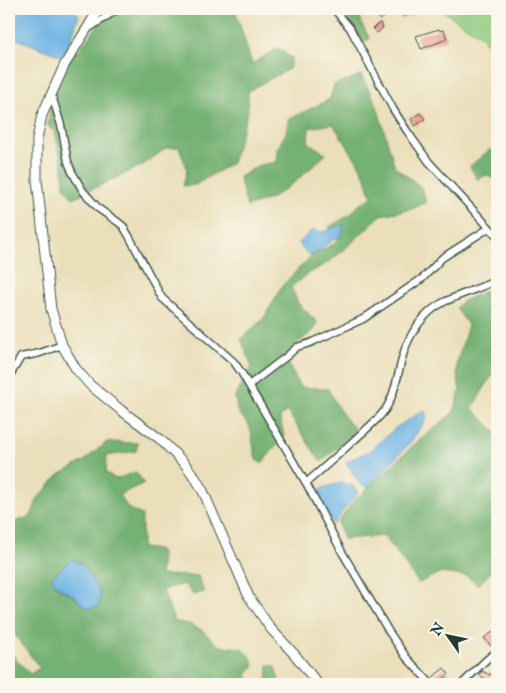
<svg xmlns="http://www.w3.org/2000/svg" width="506" height="693" font-family="'IM FELL English',serif">
<style>
.green{fill:#91ce84;stroke:#58865c}
.forest{fill:#74b172;stroke:#4a7753;fill-rule:evenodd}
.water{fill:#6db4e4;stroke:#46788c}
.building{fill:#ea928b}
.lines{fill:none;stroke-linecap:round;stroke-linejoin:round}
.street-casing{stroke:#3d5548;stroke-width:9}
.secondary-casing{stroke:#3d5548;stroke-width:11}
.street{stroke:#fff;stroke-width:6}
.secondary{stroke:#fff;stroke-width:9}
</style>
<rect width="100%" height="100%" fill="#fbf7ec"/>
<filter id="ink" filterUnits="userSpaceOnUse"><feTurbulence type="fractalNoise" baseFrequency=".02" numOctaves="2"/><feDisplacementMap in="SourceGraphic" scale="10" xChannelSelector="R" yChannelSelector="G"/><feConvolveMatrix kernelMatrix="1 2 1 2 8 2 1 2 1" color-interpolation-filters="sRGB"/></filter>
<filter id="wash" filterUnits="userSpaceOnUse"><feTurbulence type="fractalNoise" baseFrequency=".0096" numOctaves="4" result="noise"/><feDisplacementMap in="SourceGraphic" scale="20" xChannelSelector="R" yChannelSelector="G"/><feGaussianBlur stdDeviation="1.12" result="paint"/><feColorMatrix in="noise" values="0 0 0 0 0 0 0 0 0 0 0 0 0 0 0 0 0 1.4 0 .05"/><feComposite in="paint" operator="in"/></filter>
<g filter="url(#wash)">
<rect width="100%" height="100%" fill="#eadfba"/>
<path class="green" d="M 440,9 L 497,9 L 497,71 L 483,37 Z"/>
<g class="forest">
<path d="M 109,9 L 235,9 L 252,64 L 278,48 L 292,58 L 289,69 L 248,91 L 248,112 L 232,163 L 195,185 L 183,186 L 187,170 L 179,147 L 166,148 L 143,165 L 73,198 L 64,186 L 63,167 L 55,132 L 48,126 L 52,86 L 65,64 L 88,39 Z"/>
<path d="M 340,9 L 356,9 L 360,14 L 361,23 L 370,39 L 362,41 L 354,25 Z"/>
<path d="M 395,9 L 411,9 L 414,14 L 401,18 Z"/>
<path d="M 361,75 L 376,103 L 395,167 L 421,187 L 426,202 L 412,209 L 381,215 L 344,250 L 330,261 L 306,275 L 291,287 L 298,303 L 317,322 L 315,329 L 293,347 L 287,361 L 300,387 L 328,389 L 340,411 L 356,431 L 321,462 L 287,411 L 280,417 L 284,437 L 262,463 L 256,460 L 250,427 L 237,410 L 235,397 L 252,367 L 241,339 L 264,318 L 283,285 L 312,255 L 332,245 L 340,237 L 329,227 L 351,214 L 359,205 L 372,197 L 366,178 L 357,161 L 333,124 L 309,128 L 308,142 L 326,154 L 295,182 L 272,198 L 247,207 L 239,177 L 260,165 L 277,162 L 277,149 L 286,133 L 288,120 L 330,99 L 334,85 Z"/>
<path d="M 497,144 L 497,179 L 495,180 L 487,175 L 477,179 L 470,166 Z"/>
<path d="M 497,284 L 497,367 L 472,408 L 497,433 L 497,565 L 478,585 L 467,576 L 439,573 L 419,583 L 384,536 L 343,539 L 338,522 L 353,502 L 416,443 L 454,412 L 460,391 L 457,373 L 457,363 L 468,325 L 456,308 L 461,302 L 485,291 Z"/>
<path d="M 107,442 L 138,443 L 136,451 L 107,456 L 106,473 L 116,479 L 136,472 L 144,483 L 119,495 L 129,509 L 142,515 L 142,548 L 159,550 L 162,557 L 160,575 L 198,576 L 204,592 L 193,595 L 184,584 L 163,590 L 174,621 L 189,624 L 203,631 L 219,646 L 241,648 L 250,656 L 254,665 L 246,675 L 253,684 L 9,684 L 9,651 L 30,674 L 40,668 L 9,627 L 9,522 L 14,522 L 31,516 L 38,498 L 59,475 L 84,461 ZM 92,581 L 100,593 L 86,608 L 72,595 L 60,589 L 54,584 Z"/>
<path d="M 268,665 L 275,666 L 280,684 L 267,684 Z"/>
</g>
<g class="water">
<path d="M 9,9 L 74,9 L 79,15 L 68,48 L 61,56 L 9,36 Z"/>
<path d="M 344,224 L 341,237 L 334,239 L 312,255 L 305,252 L 299,243 L 312,230 L 323,232 Z"/>
<path d="M 424,410 L 427,418 L 410,443 L 368,487 L 360,484 L 346,462 L 369,451 L 397,427 Z"/>
<path d="M 340,483 L 352,485 L 358,493 L 342,512 L 333,525 L 316,490 Z"/>
<path d="M 72,559 L 82,564 L 100,593 L 100,600 L 98,607 L 86,608 C 82,604 78,600 74,596 C 64,589 56,590 52,577 Z"/>
</g>
<g id="blocks">
<g class="building">
<path d="M 366,9 L 396,9 L 380,20 L 375,12 L 370,16 Z"/>
<path d="M 380,23 L 383,28 L 377,33 L 373,28 Z"/>
<path d="M 439,29 L 440,31 L 444,30 L 447,39 L 421,49 L 416,36 Z"/>
<path d="M 420,113 L 425,119 L 415,126 L 411,119 Z"/>
<path d="M 494,631 L 497,636 L 497,646 L 493,648 L 484,638 Z"/>
<path d="M 497,664 L 497,676 L 493,683 L 490,684 L 486,682 L 487,680 L 479,675 L 482,671 L 490,675 Z"/>
<path d="M 444,668 L 449,674 L 438,683 L 433,677 Z"/>
</g>
</g>
</g>
<g filter="url(#ink)">
<use href="#blocks" fill-opacity="0" stroke="#3d5548" stroke-width="1"/>
<g class="lines">
<defs>
<g id="street">
<path d="M 334,9 L 350,28 L 393,109 L 407,131 L 429,162 L 497,236"/>
<path d="M 88,29 L 118,9"/>
<path d="M 52,96 L 61,125 L 68,162 L 72,172 L 83,191 L 99,209 L 118,222 L 123,226 L 129,236 L 162,298 L 234,362 L 241,372 L 306,483 L 342,552 L 389,632 L 406,657 L 431,684"/>
<path d="M 9,377 L 21,357 L 40,353 L 62,345"/>
<path d="M 249,385 L 287,356 L 297,347 L 310,343 L 363,319 L 423,278 L 442,258 L 489,228"/>
<path d="M 306,483 C 321,470 337,456 352,442 C 363,432 376,422 385,410 C 395,395 398,373 403,355 C 409,334 424,312 444,302 C 461,294 480,288 497,280"/>
<path d="M 462,684 L 485,661 L 497,651"/>
</g>
<path id="secondary" d="M 99,9 L 65,64 L 42,115 L 37,139 L 37,180 L 51,309 L 62,345 L 76,369 L 90,385 L 122,411 L 160,439 L 185,464 L 196,479 L 203,491 L 249,597 L 271,629 L 295,655 L 318,684"/>
</defs>
<use href="#street" class="street-casing"/>
<use href="#secondary" class="secondary-casing"/>
<use href="#street" class="street"/>
<use href="#secondary" class="secondary"/>
</g>
</g>
<rect width="506" height="693" fill="none" stroke="#fbf7ec" stroke-width="30"/>
<g transform="translate(448 636) rotate(303)" stroke="#fbf7ec" stroke-width="4" paint-order="stroke">
<path d="M0-4L9 19L0 12L-9 19Z" fill="#1f3d34"/>
<text y="-8" font-size="14" font-weight="bold" text-anchor="middle" fill="#1f3d34">N</text>
</g>
</svg>
